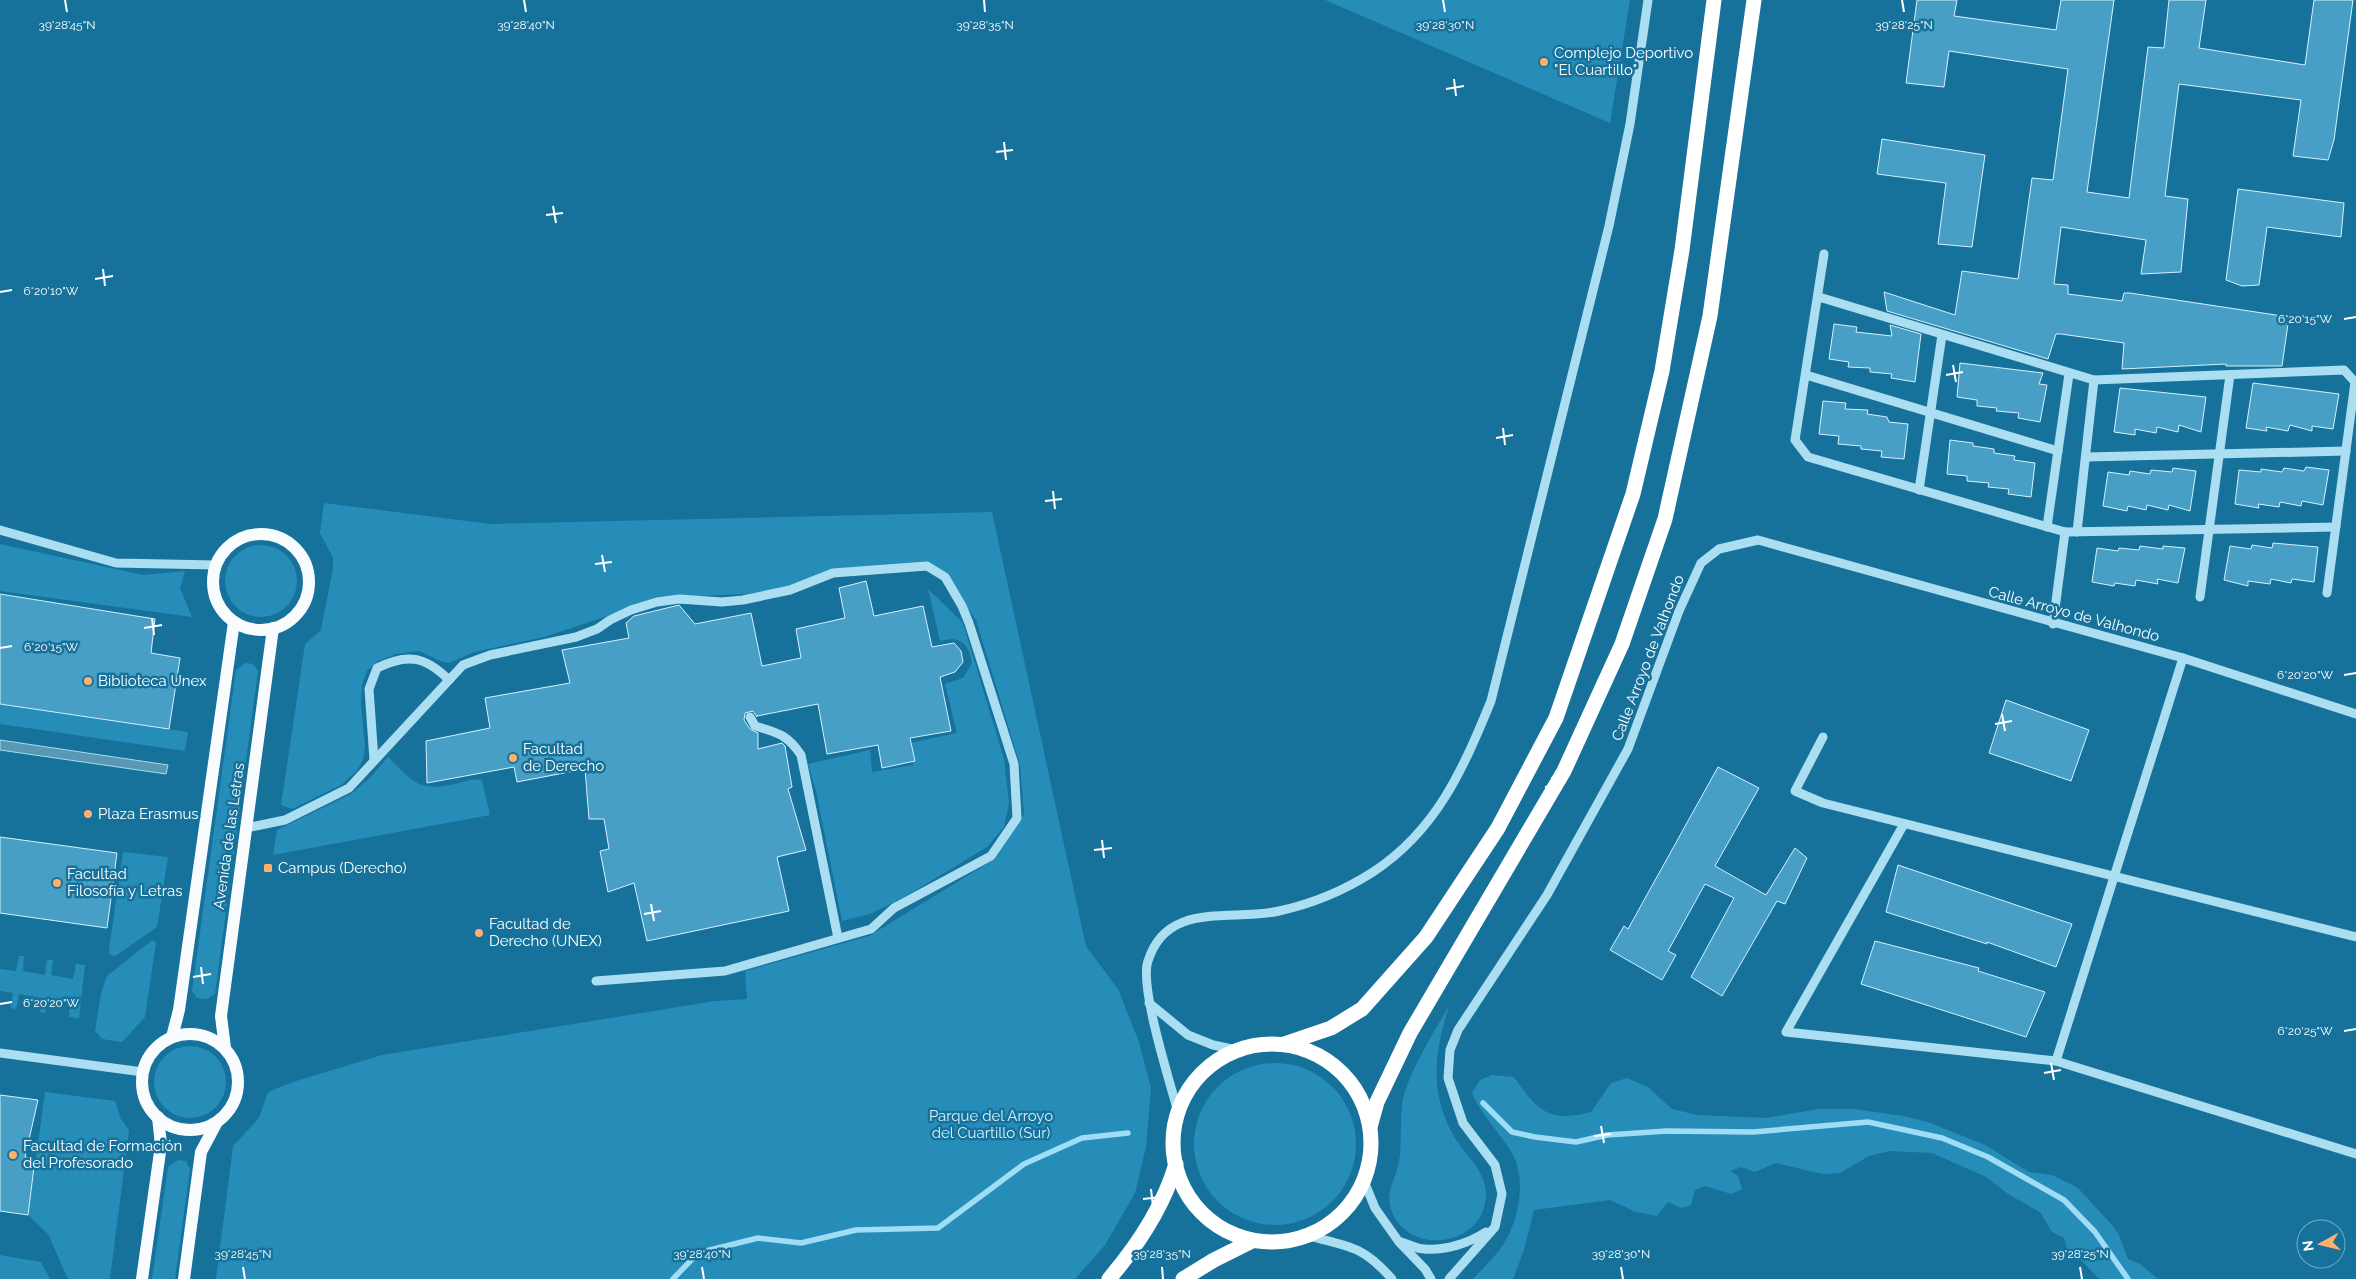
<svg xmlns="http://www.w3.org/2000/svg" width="2356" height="1279" font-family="Raleway,sans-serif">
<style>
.green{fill:#268db8}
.water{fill:#5a97b2;stroke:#9fddf5}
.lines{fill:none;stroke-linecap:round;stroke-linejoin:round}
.stream{stroke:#9fddf5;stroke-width:5.5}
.building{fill:#489fc5;stroke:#d4f1fd}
.minor{stroke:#acdef2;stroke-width:9}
.major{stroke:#f8fcff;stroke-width:12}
.highway{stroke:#fff;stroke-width:15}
.ticks{fill:none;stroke:#fff;stroke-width:2}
.poi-dot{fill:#ffb06e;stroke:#16729b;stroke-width:2}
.labels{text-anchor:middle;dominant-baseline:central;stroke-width:5;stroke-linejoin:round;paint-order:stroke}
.poi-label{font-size:15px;fill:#fff;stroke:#16729b;text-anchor:start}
.street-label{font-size:15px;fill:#fff;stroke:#16729b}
.park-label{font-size:15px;fill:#d4f1fd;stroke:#16729b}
.ticks-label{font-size:12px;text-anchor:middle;fill:#fff;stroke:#16729b;stroke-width:5;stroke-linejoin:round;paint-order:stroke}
</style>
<rect width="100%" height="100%" fill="#16729b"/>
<g class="green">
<path d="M 1325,0 L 1630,0 L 1610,123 Z"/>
<path d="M 324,503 L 491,524 L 992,512 L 1086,946 L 1118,989 L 1139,1042 L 1151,1088 L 1146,1147 L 1135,1193 L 1105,1245 L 1075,1279 L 216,1279 L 233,1146 L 259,1118 L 268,1092 L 293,1082 L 382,1055 L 715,1001 L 747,999 L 745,971 L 869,936 L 995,859 L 1024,814 L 1020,765 L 976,620 L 954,590 L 940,576 L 913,564 L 853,569 L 764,593 L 700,596 L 626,610 L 544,637 L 474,652 L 449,663 L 440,661 L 419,651 L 396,654 L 378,661 L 367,671 L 362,685 L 361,703 L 365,746 L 363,760 L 357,771 L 341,785 L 292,809 L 281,805 L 305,644 L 321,630 L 333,568 L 333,558 L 320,533 Z"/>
<path d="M 0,544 L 143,575 L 185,571 L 180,588 L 192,617 L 0,591 Z"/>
<circle cx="261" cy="581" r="36"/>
<path d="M 928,589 L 963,623 L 1004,759 L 1009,803 L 1004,827 L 987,847 L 901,899 L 870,914 L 842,921 L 816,791 L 808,764 L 870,750 L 872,772 L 913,765 L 910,743 L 957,733 L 945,684 L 963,678 L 972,663 C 968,642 960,636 940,641 Z"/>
<path d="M 246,663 L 253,664 L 258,671 L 215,994 L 207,999 L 197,998 L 192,991 L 236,670 Z"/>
<path d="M 0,704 L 188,732 L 185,751 L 0,724 Z"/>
<path d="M 388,757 C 414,782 417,792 455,784 C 463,782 473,778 482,780 L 490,815 L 273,855 L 277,830 L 351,794 L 369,779 Z"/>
<path d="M 123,852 L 168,857 L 157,927 L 117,955 L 113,956 L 109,953 L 109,949 Z"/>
<path d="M 151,941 L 154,941 L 156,943 L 145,1017 L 122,1042 L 102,1039 L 95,1031 L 101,993 L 107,976 Z"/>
<path d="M 19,956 L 24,956 L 23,971 L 45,975 L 47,960 L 53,960 L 51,975 L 73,979 L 76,964 L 85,965 L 79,1018 L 69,1017 L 70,1001 L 48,998 L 45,1013 L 40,1012 L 42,998 L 19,994 L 16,1009 L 11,1008 L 13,993 L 0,991 L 0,969 L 16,971 Z"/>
<path d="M 1449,1006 C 1435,1052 1429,1087 1451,1131 C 1463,1156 1492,1172 1485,1204 C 1475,1249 1406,1254 1391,1209 C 1385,1193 1396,1178 1399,1162 C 1402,1143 1400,1124 1402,1105 C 1406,1075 1434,1033 1449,1006 Z"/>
<circle cx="190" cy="1082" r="36"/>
<circle cx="1275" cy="1144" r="81"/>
<path d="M 1492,1075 L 1514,1077 C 1538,1111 1548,1123 1591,1112 L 1611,1083 L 1627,1078 L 1648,1087 L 1672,1109 L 1697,1115 L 1766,1118 L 1819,1109 L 1854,1109 L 1903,1116 L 1928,1122 L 1985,1145 L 2029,1172 L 2052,1175 L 2078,1188 L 2112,1225 L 2119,1235 L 2128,1259 L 2140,1264 L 2158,1279 L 2099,1279 L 2082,1261 L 2068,1252 L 2064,1238 L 2052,1232 L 2040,1212 L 2008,1194 L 1986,1177 L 1932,1153 L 1890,1151 L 1869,1156 L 1840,1173 L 1822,1174 L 1776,1163 L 1755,1172 L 1741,1167 L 1730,1171 L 1738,1176 L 1742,1189 L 1731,1194 L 1705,1186 L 1695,1190 L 1691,1205 L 1681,1208 L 1668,1202 L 1657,1216 L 1636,1212 L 1610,1200 L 1534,1210 L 1524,1250 L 1513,1279 L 1473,1279 C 1483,1268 1495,1257 1503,1245 C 1519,1220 1527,1180 1512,1153 C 1499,1132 1482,1116 1472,1093 L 1480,1080 Z"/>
<path d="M 45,1092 L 115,1101 L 121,1119 L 129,1130 L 110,1279 L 68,1279 L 48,1234 L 28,1215 Z"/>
<path d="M 178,1160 L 186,1161 L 190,1169 L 175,1279 L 152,1279 L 168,1167 Z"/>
<path d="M 0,1255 L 41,1262 L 50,1279 L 0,1279 Z"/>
</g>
<path class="water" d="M 0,740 L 168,765 L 166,774 L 0,750 Z"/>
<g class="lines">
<g class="stream">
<path d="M 1483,1103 L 1512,1132 L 1535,1137 L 1576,1142 L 1607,1135 L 1667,1131 L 1753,1132 L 1868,1122 L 1942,1138 L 1988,1157 L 2064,1200 L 2095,1232 L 2128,1279"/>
<path d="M 673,1279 L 698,1253 L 758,1238 L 801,1243 L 856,1230 L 938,1228 L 1024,1164 L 1082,1138 L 1128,1133"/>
</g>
</g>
<g class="building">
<path d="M 1917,0 L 1957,0 L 1954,16 L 2056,30 L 2061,0 L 2114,0 L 2087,192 L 2129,198 L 2148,47 L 2164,48 L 2169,0 L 2206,0 L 2199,48 L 2305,65 L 2314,0 L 2353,0 L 2334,140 L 2328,160 L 2293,156 L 2301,100 L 2179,84 L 2165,196 L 2188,199 L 2181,272 L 2141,274 L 2146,240 L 2061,227 L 2054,284 L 2068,285 L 2068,294 L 2122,301 L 2124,293 L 2130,293 L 2289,317 L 2282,366 L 2226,366 L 2226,364 L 2122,369 L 2124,343 L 2061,334 L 2056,334 L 2048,359 L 1887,311 L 1884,292 L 1955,315 L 1962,271 L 2018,279 L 2032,178 L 2053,180 L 2068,69 L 1949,51 L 1944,87 L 1906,83 Z"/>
<path d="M 1882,139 L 1985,155 L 1972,247 L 1938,244 L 1946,183 L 1877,174 Z"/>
<path d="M 2238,189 L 2344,203 L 2341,237 L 2267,227 L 2259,285 L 2242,286 L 2226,280 Z"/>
<path d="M 1834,324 L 1857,327 L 1856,332 L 1892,336 L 1890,325 L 1921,334 L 1915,382 L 1891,378 L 1892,374 L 1870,372 L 1870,368 L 1848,367 L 1849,362 L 1829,359 Z"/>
<path d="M 1960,363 L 2043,373 L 2039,384 L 2047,385 L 2040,422 L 2018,418 L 2019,413 L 1996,411 L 1997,408 L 1977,406 L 1977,400 L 1957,397 Z"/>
<path d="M 2253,383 L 2339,394 L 2333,429 L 2312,426 L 2312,431 L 2290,425 L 2288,431 L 2266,427 L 2267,431 L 2246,428 Z"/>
<path d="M 2120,388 L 2206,397 L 2201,432 L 2179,425 L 2178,432 L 2157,427 L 2156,433 L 2135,429 L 2135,435 L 2114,432 Z"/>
<path d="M 1823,401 L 1846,403 L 1845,409 L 1868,410 L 1867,414 L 1887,417 L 1889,422 L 1908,424 L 1904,459 L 1881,457 L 1882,451 L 1861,449 L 1861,446 L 1838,444 L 1839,436 L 1819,434 Z"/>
<path d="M 1950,440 L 1973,443 L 1973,446 L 1994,449 L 1994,453 L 2015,456 L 2014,460 L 2035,463 L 2031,497 L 2008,494 L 2009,489 L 1988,487 L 1989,483 L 1967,481 L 1967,476 L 1947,474 Z"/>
<path d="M 2306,467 L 2329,470 L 2323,505 L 2302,501 L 2301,506 L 2280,502 L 2279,507 L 2258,504 L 2259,508 L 2235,504 L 2239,470 L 2261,472 L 2261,469 L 2282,472 L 2284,468 L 2304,471 Z"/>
<path d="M 2173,468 L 2196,471 L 2190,511 L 2169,505 L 2168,510 L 2147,505 L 2146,510 L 2128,506 L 2127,511 L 2103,506 L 2108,472 L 2129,475 L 2130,471 L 2150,474 L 2151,470 L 2172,472 Z"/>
<path d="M 2273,543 L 2318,547 L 2314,582 L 2292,579 L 2291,583 L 2271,579 L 2270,584 L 2248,581 L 2248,586 L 2224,580 L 2230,546 L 2251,549 L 2252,545 L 2272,548 Z"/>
<path d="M 2140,546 L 2163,549 L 2163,546 L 2185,548 L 2178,583 L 2157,579 L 2158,584 L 2136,580 L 2135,586 L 2115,583 L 2114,586 L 2092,582 L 2097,548 L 2118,551 L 2119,548 L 2139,550 Z"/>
<path d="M 866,581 L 874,616 L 923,606 L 932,647 L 954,643 L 961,651 L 963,662 L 955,672 L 940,677 L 951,731 L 910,738 L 915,761 L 882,768 L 878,745 L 827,754 L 818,704 L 757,716 L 757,717 L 753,711 L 745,713 L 744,720 L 750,729 L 758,733 L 758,749 L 782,743 L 785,746 L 792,787 L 788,789 L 806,850 L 777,857 L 789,911 L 647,941 L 634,883 L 608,892 L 600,851 L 609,849 L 604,819 L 589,819 L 585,769 L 517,782 L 514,767 L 427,783 L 426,741 L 490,728 L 485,698 L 570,683 L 562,650 L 629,638 L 626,623 L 634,616 L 679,605 L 695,624 L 751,613 L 762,666 L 801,658 L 796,629 L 845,618 L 839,588 Z"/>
<path d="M 0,594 L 155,619 L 151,653 L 180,658 L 169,729 L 0,704 Z"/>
<path d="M 2006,700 L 2089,730 L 2071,781 L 1989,753 Z"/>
<path d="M 1718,767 L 1759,788 L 1715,866 L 1766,895 L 1795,848 L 1807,858 L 1785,904 L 1777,901 L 1722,996 L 1691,977 L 1734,898 L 1705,884 L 1668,951 L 1676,955 L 1662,980 L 1610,950 L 1624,926 L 1628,929 Z"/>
<path d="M 0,837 L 117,853 L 107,928 L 0,913 Z"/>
<path d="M 1898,865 L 2072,924 L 2056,967 L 1987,942 L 1987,944 L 1886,912 Z"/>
<path d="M 1875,941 L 1979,968 L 1978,971 L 2045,992 L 2026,1037 L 1861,984 Z"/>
<path d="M 0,1095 L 38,1100 L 25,1157 L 35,1159 L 28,1215 L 0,1211 Z"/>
</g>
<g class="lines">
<g class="minor">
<path d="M 1824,254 L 1795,440 L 1808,457 L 2065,532 L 2336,527"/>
<path d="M 1819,297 L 2094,380 L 2344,370 L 2355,382 L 2327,593"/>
<path d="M 1806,375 L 2058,451"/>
<path d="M 2086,457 L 2346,451"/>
<path d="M 1919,490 L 1942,335"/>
<path d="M 2047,527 L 2069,374"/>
<path d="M 0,530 L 116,563 L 216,565"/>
<path d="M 2077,532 L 2094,380"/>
<path d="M 2200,597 L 2230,375"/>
<path d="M 2053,624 L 2065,532"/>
<path d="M 750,717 L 755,726 C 778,733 787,734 801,755 L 838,938"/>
<path d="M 1823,737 L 1795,791 L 1823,803 L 2356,937"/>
<path d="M 374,760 L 369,689 L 377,668 C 407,653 425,656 449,680"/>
<path d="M 1904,824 L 1786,1032 L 2056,1061 L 2356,1154"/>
<path d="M 246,828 L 285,820 L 349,788 L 463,665 L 490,655 L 576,637 L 597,629 L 610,620 L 631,610 L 657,602 L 679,599 L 722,602 L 743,600 L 790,590 L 833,573 L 927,566 L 945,577 L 962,606 L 969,623 L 1014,764 L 1017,818 L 991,856 L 894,908 L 871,929 L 725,971 L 596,981"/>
<path d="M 1149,1003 L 1188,1035 L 1213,1045 L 1237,1050"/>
<path d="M 0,1053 L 143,1072"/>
<path d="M 2056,1061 L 2183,658"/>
<path d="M 1178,1112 C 1170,1082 1139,986 1148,961 C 1167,900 1232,922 1279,911 C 1311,904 1345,890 1373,872 C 1437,830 1463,769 1491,701 L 1609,226 L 1630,124 L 1648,0"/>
<path d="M 1364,1181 L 1375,1208 L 1399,1242 L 1425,1269 L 1431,1279"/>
<path d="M 1308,1236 C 1349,1246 1363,1246 1392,1279"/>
<path d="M 1401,1242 C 1408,1244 1417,1249 1424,1249 C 1445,1251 1469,1243 1486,1232"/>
<path d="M 1449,1279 L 1495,1227 L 1502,1194 L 1495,1165 L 1463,1123 L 1448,1078 L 1450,1050 L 1458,1030 L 1547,895 L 1628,749 L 1679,611 L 1701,563 L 1719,549 L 1758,540 L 2183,658 L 2356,714"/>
</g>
<g class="major">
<circle cx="261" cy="582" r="48"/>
<circle cx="190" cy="1082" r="48"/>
<path d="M 172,1037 L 179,1010 L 234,622"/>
<path d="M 225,1048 L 221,1016 L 273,628"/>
<path d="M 142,1279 L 161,1145 L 158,1117"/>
<path d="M 184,1279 L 201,1152 L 217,1122"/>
</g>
<g class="highway">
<circle cx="1272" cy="1143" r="99"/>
<path d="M 1284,1044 L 1331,1028 L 1362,1009 L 1426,937 L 1498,828 L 1556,718 L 1633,494 L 1662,371 L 1682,250 L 1714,0"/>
<path d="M 1370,1127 L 1377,1102 L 1410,1033 L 1564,771 L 1622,644 L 1665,519 L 1710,316 L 1754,0"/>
<path d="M 1109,1279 C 1138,1245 1163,1208 1176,1164"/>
<path d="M 1183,1279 L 1214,1260 L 1252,1241"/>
</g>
</g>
<path class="ticks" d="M 65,0 L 67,12M 524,0 L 526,12M 984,0 L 985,12M 1443,0 L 1445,12M 1902,0 L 1904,12M 1454,79 L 1456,96M 1446,89 L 1464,86M 1004,142 L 1006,160M 996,152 L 1013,150M 553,206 L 556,223M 546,215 L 563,213M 103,269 L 105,286M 95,279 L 113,276M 0,292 L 12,290M 2344,319 L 2356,317M 1953,365 L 1956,382M 1946,375 L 1963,372M 1503,428 L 1505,445M 1496,438 L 1513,435M 1053,491 L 1055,509M 1045,501 L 1062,499M 602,555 L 605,572M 595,564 L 612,562M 152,618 L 154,635M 144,628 L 162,625M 0,648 L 12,646M 2344,675 L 2356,673M 2002,714 L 2005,731M 1995,724 L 2012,721M 1552,777 L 1554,794M 1545,787 L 1562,784M 1102,840 L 1104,858M 1094,850 L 1112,848M 651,904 L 654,921M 644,914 L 661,911M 201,967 L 203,984M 193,977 L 211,974M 0,1004 L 12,1002M 2344,1031 L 2356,1029M 2051,1063 L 2054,1080M 2044,1073 L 2061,1070M 1601,1126 L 1604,1143M 1594,1136 L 1611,1134M 1151,1189 L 1153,1207M 1143,1199 L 1161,1197M 243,1267 L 245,1279M 702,1267 L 704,1279M 1162,1267 L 1163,1279M 1621,1267 L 1623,1279M 2080,1267 L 2082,1279"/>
<g class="poi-dot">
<circle cx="1544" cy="62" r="5"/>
<circle cx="88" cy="681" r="5"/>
<circle cx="513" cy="758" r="5"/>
<circle cx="88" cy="814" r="5"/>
<rect x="263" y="863" width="10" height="10" rx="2.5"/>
<circle cx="57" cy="883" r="5"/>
<circle cx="479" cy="933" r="5"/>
<circle cx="13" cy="1155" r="5"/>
</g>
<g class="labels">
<g class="poi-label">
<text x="1554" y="53">Complejo Deportivo<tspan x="1554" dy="17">"El Cuartillo"</tspan></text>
<text x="98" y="681">Biblioteca Unex</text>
<text x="523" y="749">Facultad<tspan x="523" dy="17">de Derecho</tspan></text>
<text x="98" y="814">Plaza Erasmus</text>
<text x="278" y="868">Campus (Derecho)</text>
<text x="67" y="874">Facultad<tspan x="67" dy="17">Filosofía y Letras</tspan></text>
<text x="489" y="924">Facultad de<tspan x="489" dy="17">Derecho (UNEX)</tspan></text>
<text x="23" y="1146">Facultad de Formación<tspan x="23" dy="17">del Profesorado</tspan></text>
</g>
<g class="street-label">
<text transform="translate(2074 614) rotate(15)">Calle Arroyo de Valhondo</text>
<text transform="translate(1648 658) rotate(-69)">Calle Arroyo de Valhondo</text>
<text transform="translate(229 836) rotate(-82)">Avenida de las Letras</text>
</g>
<g class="park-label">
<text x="991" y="1116">Parque del Arroyo<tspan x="991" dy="17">del Cuartillo (Sur)</tspan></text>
</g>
</g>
<g class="ticks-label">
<text x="67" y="29">39°28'45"N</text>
<text x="526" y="29">39°28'40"N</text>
<text x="985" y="29">39°28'35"N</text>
<text x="1445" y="29">39°28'30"N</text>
<text x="1904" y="29">39°28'25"N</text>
<text x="51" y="295">6°20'10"W</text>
<text x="2305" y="323">6°20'15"W</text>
<text x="51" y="651">6°20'15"W</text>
<text x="2305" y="679">6°20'20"W</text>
<text x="51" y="1007">6°20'20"W</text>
<text x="2305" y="1035">6°20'25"W</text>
<text x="243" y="1258">39°28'45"N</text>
<text x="702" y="1258">39°28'40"N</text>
<text x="1162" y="1258">39°28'35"N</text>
<text x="1621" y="1258">39°28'30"N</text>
<text x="2080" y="1258">39°28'25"N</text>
</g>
<g transform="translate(2321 1244) rotate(262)"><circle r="24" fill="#16729b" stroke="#73aac3"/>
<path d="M0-4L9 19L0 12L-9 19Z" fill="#ffb06e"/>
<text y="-8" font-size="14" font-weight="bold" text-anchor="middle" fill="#ffffff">N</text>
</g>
</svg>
